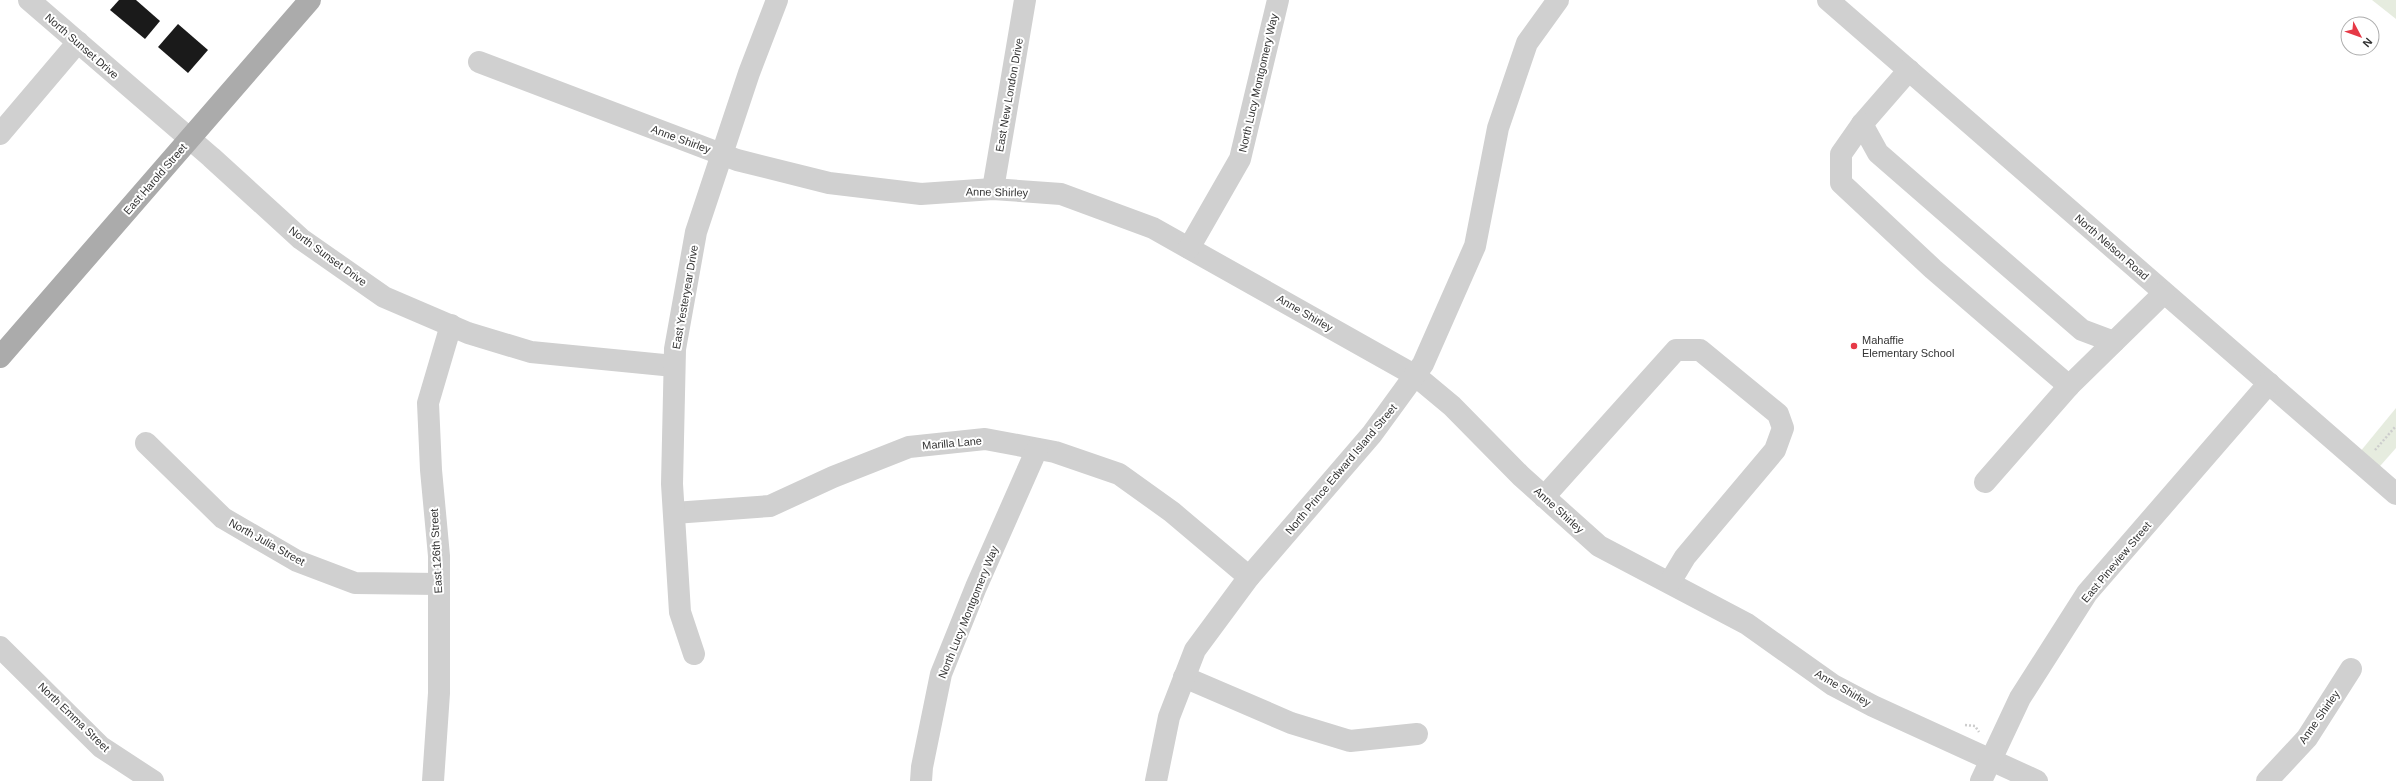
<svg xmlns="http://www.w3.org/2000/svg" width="2396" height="781" font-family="Arial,sans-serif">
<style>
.green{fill:#e6ecdf}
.building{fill:#1a1a1a}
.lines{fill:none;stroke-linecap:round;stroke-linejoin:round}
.path{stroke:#cdcdcd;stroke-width:2.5;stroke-dasharray:2 2;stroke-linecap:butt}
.minor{stroke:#d0d0d0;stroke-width:22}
.major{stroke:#ababab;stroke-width:22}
.poi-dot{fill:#e63946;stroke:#fff;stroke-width:1.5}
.labels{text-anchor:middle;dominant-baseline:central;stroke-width:4;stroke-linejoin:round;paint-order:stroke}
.street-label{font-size:11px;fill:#333;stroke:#fff}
.poi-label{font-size:11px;fill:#333;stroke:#fff;text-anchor:start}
</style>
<rect width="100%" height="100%" fill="#fff"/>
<g class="green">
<path d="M 2372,0 L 2396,0 L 2396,19 Z"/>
<path d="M 2396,408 L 2396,448 L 2373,474 L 2355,458 Z"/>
</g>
<g class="building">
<path d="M 119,0 L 136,0 L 160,21 L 145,39 L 110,10 Z"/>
<path d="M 178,24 L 208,50 L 188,73 L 158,47 Z"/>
</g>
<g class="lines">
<g class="path">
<path d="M 2375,450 L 2396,426"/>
<path d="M 1965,725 L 1975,726 L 1979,732"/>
</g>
<g class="minor">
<path d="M 29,0 L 211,157 L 301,239 L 384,297 L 468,333 L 531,352 L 674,366"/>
<path d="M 1828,0 L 2396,494"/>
<path d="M 479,62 L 737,160 L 829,183 L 921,194 L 993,189 L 1061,194 L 1153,228 L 1416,376 L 1452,406 L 1521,476 L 1599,546 L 1747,624 L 1833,685 L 1873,706 L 2037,781"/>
<path d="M 1909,70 L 1862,124 L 1841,154 L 1841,183 L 1933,269 L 2069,386"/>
<path d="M 1862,124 L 1878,153 L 1963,227 L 2082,330 L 2114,342"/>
<path d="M 0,134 L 78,42"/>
<path d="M 993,189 L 1025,0"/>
<path d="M 1189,248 L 1240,159 L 1278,0"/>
<path d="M 146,443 L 223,518 L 297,561 L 355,583 L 439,584"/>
<path d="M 1985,482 L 2069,386 L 2164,293"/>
<path d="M 1544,497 L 1676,350 L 1700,350 L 1778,414 L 1783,428 L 1775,450 L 1685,557 L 1670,582"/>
<path d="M 674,513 L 770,506 L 833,477 L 909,447 L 985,439 L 1055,452 L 1119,474 L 1172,512 L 1249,577"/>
<path d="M 0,647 L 101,747 L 153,781"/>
<path d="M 694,654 L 680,612 L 672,484 L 675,349 L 696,232 L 749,73 L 777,0"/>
<path d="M 1184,677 L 1291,723 L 1350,741 L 1417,734"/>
<path d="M 433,781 L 439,693 L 439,556 L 431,470 L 428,403 L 451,325"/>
<path d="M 921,781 L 922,767 L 941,674 L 976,587 L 1037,449"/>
<path d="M 1156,781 L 1169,717 L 1195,650 L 1249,577 L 1372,434 L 1423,364 L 1475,246 L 1498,128 L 1527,43 L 1558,0"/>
<path d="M 1981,781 L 2020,698 L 2087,593 L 2269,383"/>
<path d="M 2267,781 L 2307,738 L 2351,669"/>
</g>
<path class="major" d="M 0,357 L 310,0"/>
</g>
<circle class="poi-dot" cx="1854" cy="346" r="4"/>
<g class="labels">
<g class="street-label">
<text transform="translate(82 46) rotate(41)">North Sunset Drive</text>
<text transform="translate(1258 83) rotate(-77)">North Lucy Montgomery Way</text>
<text transform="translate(1009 95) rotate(-80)">East New London Drive</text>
<text transform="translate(681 139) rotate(20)">Anne Shirley</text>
<text transform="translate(155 179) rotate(-49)">East Harold Street</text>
<text transform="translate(997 192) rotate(1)">Anne Shirley</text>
<text transform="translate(2112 247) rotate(41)">North Nelson Road</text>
<text transform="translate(328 256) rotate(36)">North Sunset Drive</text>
<text transform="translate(685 297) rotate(-80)">East Yesteryear Drive</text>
<text transform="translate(1305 313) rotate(30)">Anne Shirley</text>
<text transform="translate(952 443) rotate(-5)">Marilla Lane</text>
<text transform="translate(1341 469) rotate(-50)">North Prince Edward Island Street</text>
<text transform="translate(1559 510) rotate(42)">Anne Shirley</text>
<text transform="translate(267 542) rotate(29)">North Julia Street</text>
<text transform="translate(436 551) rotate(-93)">East 126th Street</text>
<text transform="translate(2116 562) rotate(-50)">East Pineview Street</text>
<text transform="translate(968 612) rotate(-68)">North Lucy Montgomery Way</text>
<text transform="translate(1843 688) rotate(30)">Anne Shirley</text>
<text transform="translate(74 717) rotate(44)">North Emma Street</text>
<text transform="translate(2319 717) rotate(-55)">Anne Shirley</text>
</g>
<g class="poi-label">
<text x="1862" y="340">Mahaffie<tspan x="1862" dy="13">Elementary School</tspan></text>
</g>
</g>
<g transform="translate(2360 36) rotate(131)"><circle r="19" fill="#ffffff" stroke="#adadad"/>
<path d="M0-3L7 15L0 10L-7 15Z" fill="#e63946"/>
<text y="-6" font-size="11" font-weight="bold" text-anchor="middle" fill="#333333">N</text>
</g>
</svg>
